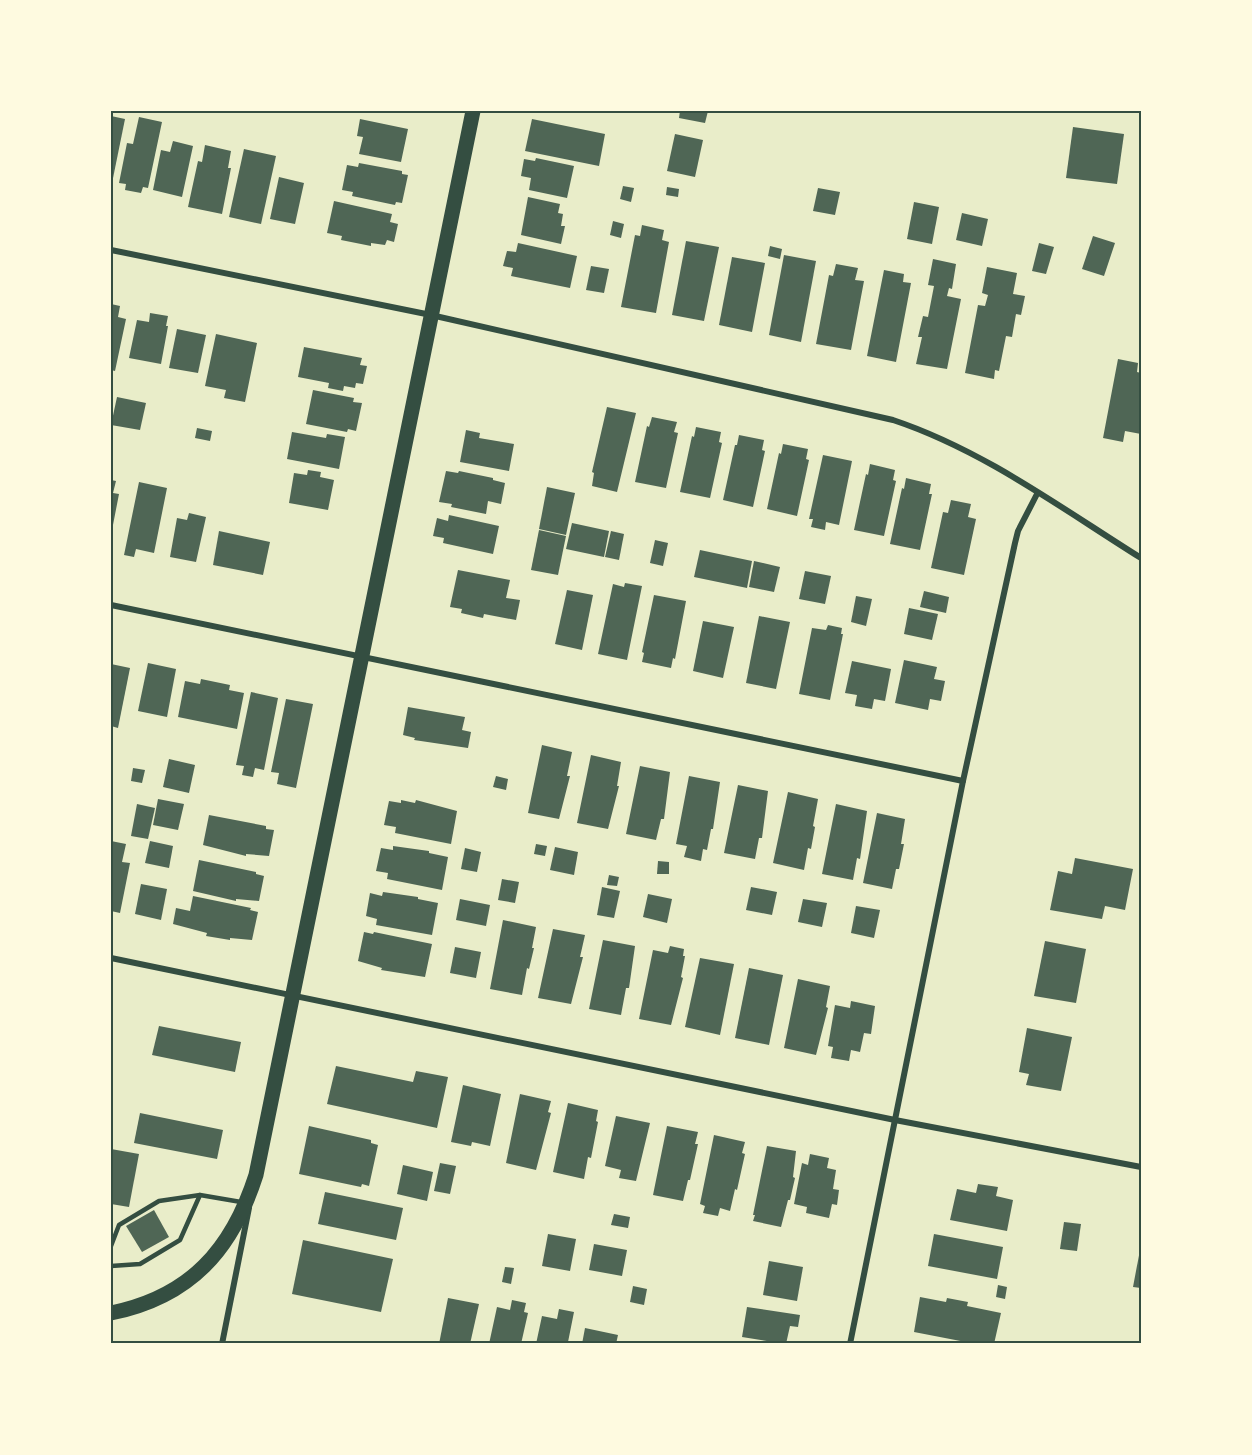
<svg xmlns="http://www.w3.org/2000/svg" width="1252" height="1455" font-family="Karla,sans-serif">
<style>
.building{fill:#4f6655}
.lines{fill:none;stroke-linecap:round;stroke-linejoin:round}
.service{stroke:#344e41;stroke-width:4.5}
.minor{stroke:#344e41;stroke-width:6}
.primary{stroke:#344e41;stroke-width:15}
.neatline{fill:none;stroke:#344e41;stroke-width:2}
</style>
<rect width="100%" height="100%" fill="#e9edc9"/>
<g class="building">
<path d="M 680,111 L 708,111 L 705,123 L 679,118 Z"/>
<path d="M 111,116 L 125,119 L 112,183 L 111,183 Z"/>
<path d="M 139,117 L 162,122 L 148,188 L 143,187 L 141,193 L 125,190 L 126,184 L 119,183 L 127,143 L 133,144 Z"/>
<path d="M 360,119 L 408,129 L 401,162 L 359,154 L 363,137 L 357,136 Z"/>
<path d="M 532,119 L 605,134 L 599,166 L 525,151 Z"/>
<path d="M 1073,127 L 1124,134 L 1117,184 L 1066,178 Z"/>
<path d="M 675,134 L 703,140 L 695,177 L 667,171 Z"/>
<path d="M 173,141 L 193,146 L 182,197 L 153,190 L 161,150 L 170,152 Z"/>
<path d="M 205,145 L 231,151 L 228,168 L 231,168 L 222,214 L 188,207 L 198,161 L 202,162 Z"/>
<path d="M 244,149 L 276,156 L 261,224 L 229,217 Z"/>
<path d="M 536,158 L 574,166 L 567,198 L 529,190 L 531,178 L 521,176 L 524,159 L 535,161 Z"/>
<path d="M 359,163 L 402,171 L 402,174 L 408,175 L 402,203 L 396,202 L 395,205 L 352,196 L 353,192 L 342,190 L 347,165 L 358,167 Z"/>
<path d="M 279,177 L 304,183 L 295,224 L 270,219 Z"/>
<path d="M 623,186 L 634,188 L 631,202 L 620,199 Z"/>
<path d="M 667,187 L 679,189 L 678,197 L 666,195 Z"/>
<path d="M 818,188 L 840,192 L 835,215 L 813,211 Z"/>
<path d="M 528,197 L 560,204 L 558,213 L 563,214 L 561,226 L 565,226 L 561,244 L 521,235 Z"/>
<path d="M 334,201 L 392,214 L 390,222 L 398,224 L 394,242 L 387,240 L 385,245 L 371,243 L 371,246 L 341,240 L 342,236 L 327,233 Z"/>
<path d="M 914,202 L 939,207 L 932,244 L 907,239 Z"/>
<path d="M 962,213 L 988,219 L 982,246 L 956,240 Z"/>
<path d="M 613,221 L 624,224 L 621,238 L 610,235 Z"/>
<path d="M 642,225 L 664,230 L 662,240 L 669,242 L 656,313 L 621,307 L 635,235 L 640,236 Z"/>
<path d="M 1093,236 L 1115,243 L 1104,276 L 1082,269 Z"/>
<path d="M 686,241 L 719,247 L 704,321 L 672,315 Z"/>
<path d="M 518,243 L 577,256 L 570,288 L 511,276 L 513,268 L 503,266 L 507,251 L 516,252 Z"/>
<path d="M 1039,243 L 1054,247 L 1046,274 L 1032,271 Z"/>
<path d="M 770,246 L 782,249 L 780,259 L 768,256 Z"/>
<path d="M 784,255 L 816,261 L 801,342 L 769,335 Z"/>
<path d="M 732,257 L 765,263 L 752,332 L 719,325 Z"/>
<path d="M 933,259 L 956,264 L 952,289 L 949,288 L 947,296 L 961,299 L 947,369 L 916,364 L 922,337 L 918,337 L 923,316 L 928,317 L 934,286 L 928,285 Z"/>
<path d="M 836,264 L 858,268 L 855,280 L 864,281 L 851,350 L 816,344 L 829,275 L 833,276 Z"/>
<path d="M 591,266 L 609,269 L 604,293 L 586,290 Z"/>
<path d="M 987,267 L 1017,273 L 1013,294 L 1025,296 L 1021,315 L 1016,314 L 1012,337 L 1006,336 L 999,371 L 995,370 L 994,379 L 965,373 L 978,305 L 985,306 L 988,295 L 982,293 Z"/>
<path d="M 884,270 L 904,274 L 903,282 L 911,283 L 896,362 L 867,356 Z"/>
<path d="M 111,304 L 120,306 L 118,317 L 126,319 L 115,371 L 111,370 Z"/>
<path d="M 150,313 L 168,316 L 166,326 L 168,326 L 161,364 L 129,358 L 137,320 L 149,322 Z"/>
<path d="M 177,329 L 206,335 L 198,373 L 169,368 Z"/>
<path d="M 216,334 L 257,343 L 245,402 L 224,398 L 226,390 L 205,386 Z"/>
<path d="M 304,347 L 362,358 L 360,365 L 367,366 L 363,384 L 356,383 L 355,388 L 344,386 L 343,391 L 328,388 L 329,383 L 298,377 Z"/>
<path d="M 1118,359 L 1138,363 L 1137,372 L 1141,373 L 1141,434 L 1125,431 L 1123,442 L 1103,438 Z"/>
<path d="M 313,390 L 354,398 L 353,402 L 362,403 L 356,431 L 348,429 L 347,432 L 306,424 Z"/>
<path d="M 117,397 L 146,403 L 140,430 L 111,425 Z"/>
<path d="M 607,407 L 636,413 L 617,492 L 592,486 L 594,473 L 592,472 Z"/>
<path d="M 652,417 L 677,422 L 674,432 L 678,433 L 666,488 L 635,482 L 647,426 L 649,427 Z"/>
<path d="M 696,427 L 721,432 L 719,442 L 722,443 L 710,498 L 680,492 L 692,436 L 694,437 Z"/>
<path d="M 197,428 L 212,431 L 210,441 L 195,438 Z"/>
<path d="M 466,430 L 480,433 L 479,438 L 514,444 L 509,471 L 460,462 Z"/>
<path d="M 292,432 L 326,438 L 327,434 L 345,437 L 339,469 L 287,459 Z"/>
<path d="M 739,435 L 764,440 L 762,450 L 765,451 L 753,507 L 723,500 L 735,445 L 737,445 Z"/>
<path d="M 783,444 L 808,449 L 806,459 L 809,460 L 797,516 L 767,509 L 779,453 L 781,454 Z"/>
<path d="M 823,455 L 852,461 L 839,525 L 826,522 L 825,530 L 811,527 L 813,519 L 809,519 Z"/>
<path d="M 870,464 L 895,470 L 893,480 L 896,481 L 884,536 L 854,530 L 866,474 L 868,475 Z"/>
<path d="M 308,470 L 321,472 L 320,477 L 334,480 L 328,510 L 289,503 L 294,473 L 307,475 Z"/>
<path d="M 446,471 L 458,473 L 459,471 L 493,478 L 493,480 L 505,483 L 501,504 L 488,501 L 486,514 L 451,507 L 452,504 L 439,502 Z"/>
<path d="M 906,478 L 931,484 L 929,494 L 932,494 L 920,550 L 890,544 L 902,488 L 904,489 Z"/>
<path d="M 111,480 L 116,481 L 113,493 L 119,494 L 112,530 Z"/>
<path d="M 139,482 L 167,488 L 154,553 L 136,549 L 134,557 L 124,555 Z"/>
<path d="M 547,487 L 575,493 L 566,535 L 539,529 Z"/>
<path d="M 951,500 L 971,504 L 968,517 L 976,519 L 964,575 L 931,568 L 943,512 L 948,513 Z"/>
<path d="M 189,513 L 206,517 L 196,562 L 170,557 L 177,518 L 187,520 Z"/>
<path d="M 449,515 L 499,526 L 493,554 L 443,543 L 444,538 L 433,536 L 437,518 L 448,521 Z"/>
<path d="M 572,523 L 609,531 L 604,557 L 566,549 Z"/>
<path d="M 539,530 L 566,536 L 558,575 L 531,570 Z"/>
<path d="M 219,531 L 270,542 L 263,575 L 213,565 Z"/>
<path d="M 611,531 L 624,534 L 619,560 L 605,557 Z"/>
<path d="M 655,540 L 668,543 L 663,566 L 650,563 Z"/>
<path d="M 700,550 L 752,561 L 747,588 L 694,577 Z"/>
<path d="M 754,561 L 780,567 L 774,592 L 749,587 Z"/>
<path d="M 458,570 L 510,580 L 506,598 L 520,600 L 516,620 L 484,614 L 483,618 L 461,613 L 462,609 L 450,607 Z"/>
<path d="M 805,571 L 831,576 L 825,604 L 799,599 Z"/>
<path d="M 625,583 L 642,586 L 627,660 L 598,654 L 613,584 L 624,587 Z"/>
<path d="M 567,590 L 593,595 L 582,650 L 555,644 Z"/>
<path d="M 924,591 L 949,597 L 946,613 L 920,607 Z"/>
<path d="M 654,595 L 686,601 L 675,659 L 673,658 L 671,668 L 642,662 L 644,653 L 642,652 Z"/>
<path d="M 856,596 L 872,599 L 866,626 L 851,622 Z"/>
<path d="M 909,608 L 938,614 L 932,640 L 904,634 Z"/>
<path d="M 759,616 L 790,622 L 776,689 L 746,683 Z"/>
<path d="M 703,621 L 734,627 L 723,678 L 693,671 Z"/>
<path d="M 828,625 L 842,628 L 841,634 L 843,634 L 830,700 L 799,694 L 812,628 L 826,630 Z"/>
<path d="M 904,660 L 937,667 L 934,679 L 945,681 L 941,701 L 930,699 L 928,710 L 895,703 Z"/>
<path d="M 852,661 L 891,669 L 885,701 L 874,699 L 872,709 L 855,706 L 857,695 L 845,693 Z"/>
<path d="M 148,663 L 176,669 L 167,717 L 138,711 Z"/>
<path d="M 111,664 L 130,668 L 118,728 L 111,726 Z"/>
<path d="M 201,679 L 230,685 L 229,690 L 244,693 L 237,729 L 178,717 L 185,681 L 200,684 Z"/>
<path d="M 251,692 L 278,698 L 264,770 L 255,768 L 253,777 L 242,775 L 244,766 L 236,765 Z"/>
<path d="M 286,699 L 313,704 L 296,788 L 277,784 L 279,773 L 271,772 Z"/>
<path d="M 408,707 L 465,717 L 462,730 L 471,732 L 468,748 L 414,740 L 415,738 L 403,735 Z"/>
<path d="M 542,745 L 572,752 L 567,776 L 570,776 L 559,819 L 528,813 Z"/>
<path d="M 591,755 L 621,762 L 617,786 L 619,786 L 608,829 L 577,823 Z"/>
<path d="M 169,759 L 195,765 L 189,793 L 163,787 Z"/>
<path d="M 640,766 L 670,772 L 664,819 L 661,819 L 656,840 L 626,834 Z"/>
<path d="M 133,768 L 145,770 L 142,783 L 131,781 Z"/>
<path d="M 496,776 L 508,779 L 506,790 L 493,787 Z"/>
<path d="M 689,776 L 720,782 L 713,829 L 711,829 L 707,850 L 703,849 L 701,861 L 684,857 L 687,846 L 676,844 Z"/>
<path d="M 738,785 L 768,791 L 762,838 L 759,838 L 755,859 L 724,853 Z"/>
<path d="M 788,792 L 818,799 L 813,826 L 815,827 L 811,849 L 808,848 L 804,870 L 773,863 Z"/>
<path d="M 158,799 L 184,804 L 178,830 L 153,825 Z"/>
<path d="M 401,800 L 415,803 L 416,800 L 457,811 L 451,844 L 395,833 L 396,827 L 384,825 L 389,801 L 401,803 Z"/>
<path d="M 137,804 L 155,808 L 148,839 L 131,836 Z"/>
<path d="M 836,804 L 867,811 L 860,859 L 857,858 L 853,880 L 822,874 Z"/>
<path d="M 877,813 L 905,819 L 901,844 L 904,844 L 899,869 L 896,869 L 892,889 L 863,883 Z"/>
<path d="M 209,815 L 266,826 L 266,829 L 274,830 L 269,856 L 246,854 L 246,856 L 203,845 Z"/>
<path d="M 111,841 L 126,844 L 122,862 L 130,863 L 120,913 L 111,911 Z"/>
<path d="M 150,841 L 173,846 L 169,868 L 145,863 Z"/>
<path d="M 536,844 L 547,846 L 545,856 L 534,854 Z"/>
<path d="M 393,846 L 429,851 L 429,853 L 448,857 L 442,890 L 387,879 L 388,873 L 376,871 L 381,848 L 393,850 Z"/>
<path d="M 555,847 L 578,852 L 574,875 L 550,870 Z"/>
<path d="M 465,848 L 481,852 L 477,872 L 461,869 Z"/>
<path d="M 1075,858 L 1133,869 L 1125,910 L 1105,906 L 1102,919 L 1050,910 L 1058,871 L 1072,874 Z"/>
<path d="M 199,860 L 256,872 L 256,874 L 264,876 L 259,901 L 236,899 L 236,901 L 193,891 Z"/>
<path d="M 658,861 L 669,862 L 669,874 L 657,874 Z"/>
<path d="M 609,875 L 619,877 L 617,886 L 607,885 Z"/>
<path d="M 502,879 L 519,882 L 515,903 L 498,900 Z"/>
<path d="M 141,884 L 167,889 L 161,920 L 135,914 Z"/>
<path d="M 602,887 L 620,891 L 614,918 L 597,915 Z"/>
<path d="M 751,887 L 777,892 L 772,915 L 746,910 Z"/>
<path d="M 383,892 L 418,897 L 418,899 L 438,903 L 432,935 L 376,925 L 377,919 L 366,916 L 370,893 L 382,896 Z"/>
<path d="M 648,894 L 672,899 L 667,923 L 643,917 Z"/>
<path d="M 193,896 L 251,908 L 250,910 L 258,912 L 252,940 L 230,938 L 230,940 L 206,936 L 207,933 L 173,924 L 176,908 L 190,911 Z"/>
<path d="M 460,899 L 490,905 L 486,926 L 456,920 Z"/>
<path d="M 803,899 L 827,903 L 822,927 L 798,922 Z"/>
<path d="M 856,906 L 880,910 L 874,938 L 851,933 Z"/>
<path d="M 503,920 L 536,927 L 532,948 L 534,948 L 529,969 L 527,968 L 522,995 L 490,989 Z"/>
<path d="M 553,929 L 585,935 L 580,957 L 583,957 L 571,1004 L 538,998 Z"/>
<path d="M 364,932 L 373,934 L 374,932 L 432,944 L 425,977 L 381,970 L 382,968 L 358,961 Z"/>
<path d="M 603,940 L 635,946 L 629,988 L 626,988 L 621,1015 L 589,1009 Z"/>
<path d="M 1045,941 L 1086,949 L 1076,1003 L 1034,996 Z"/>
<path d="M 670,946 L 684,949 L 683,956 L 685,956 L 681,977 L 683,978 L 671,1025 L 639,1019 L 653,950 L 668,953 Z"/>
<path d="M 455,947 L 481,952 L 476,978 L 450,973 Z"/>
<path d="M 700,958 L 734,964 L 720,1035 L 685,1027 Z"/>
<path d="M 749,968 L 783,975 L 769,1045 L 735,1038 Z"/>
<path d="M 798,979 L 830,986 L 826,1007 L 828,1008 L 816,1055 L 784,1048 Z"/>
<path d="M 851,1001 L 875,1006 L 871,1034 L 864,1033 L 860,1052 L 851,1050 L 849,1061 L 831,1058 L 833,1047 L 828,1046 L 835,1005 L 850,1008 Z"/>
<path d="M 159,1026 L 241,1042 L 235,1072 L 152,1055 Z"/>
<path d="M 1027,1028 L 1072,1037 L 1061,1091 L 1026,1085 L 1029,1074 L 1019,1072 Z"/>
<path d="M 336,1066 L 413,1082 L 416,1071 L 448,1077 L 437,1128 L 327,1104 Z"/>
<path d="M 463,1085 L 501,1094 L 490,1146 L 472,1142 L 471,1146 L 451,1142 Z"/>
<path d="M 520,1094 L 551,1101 L 548,1112 L 551,1113 L 536,1170 L 506,1163 Z"/>
<path d="M 568,1103 L 598,1110 L 596,1121 L 598,1122 L 591,1158 L 588,1157 L 584,1179 L 553,1172 Z"/>
<path d="M 140,1113 L 223,1130 L 217,1159 L 134,1143 Z"/>
<path d="M 616,1116 L 650,1123 L 636,1181 L 619,1178 L 621,1170 L 605,1166 Z"/>
<path d="M 309,1126 L 371,1140 L 371,1143 L 378,1145 L 369,1186 L 362,1184 L 361,1187 L 299,1174 Z"/>
<path d="M 667,1126 L 698,1132 L 695,1144 L 698,1144 L 690,1180 L 688,1180 L 683,1201 L 653,1195 Z"/>
<path d="M 714,1135 L 745,1142 L 742,1153 L 745,1154 L 737,1190 L 735,1189 L 730,1211 L 720,1208 L 718,1216 L 703,1213 L 705,1206 L 700,1204 Z"/>
<path d="M 767,1146 L 796,1151 L 793,1177 L 795,1178 L 790,1200 L 788,1200 L 781,1227 L 753,1221 L 755,1215 L 753,1215 Z"/>
<path d="M 111,1149 L 139,1154 L 129,1207 L 111,1204 Z"/>
<path d="M 810,1154 L 829,1158 L 827,1168 L 836,1170 L 833,1189 L 839,1190 L 837,1205 L 832,1204 L 829,1218 L 806,1213 L 807,1207 L 794,1204 L 802,1163 L 808,1165 Z"/>
<path d="M 440,1163 L 456,1166 L 450,1194 L 434,1191 Z"/>
<path d="M 403,1165 L 433,1172 L 427,1201 L 397,1194 Z"/>
<path d="M 978,1184 L 998,1187 L 996,1196 L 1013,1200 L 1007,1231 L 950,1220 L 957,1189 L 976,1193 Z"/>
<path d="M 325,1192 L 403,1208 L 396,1240 L 318,1224 Z"/>
<path d="M 154,1210 L 169,1237 L 142,1252 L 126,1226 Z"/>
<path d="M 614,1214 L 630,1217 L 628,1228 L 611,1225 Z"/>
<path d="M 1064,1222 L 1081,1224 L 1077,1251 L 1060,1249 Z"/>
<path d="M 548,1234 L 576,1239 L 570,1271 L 542,1266 Z"/>
<path d="M 934,1234 L 1003,1247 L 997,1279 L 928,1266 Z"/>
<path d="M 303,1240 L 393,1259 L 381,1312 L 292,1294 Z"/>
<path d="M 594,1244 L 627,1250 L 622,1276 L 589,1270 Z"/>
<path d="M 1140,1250 L 1141,1250 L 1141,1288 L 1133,1287 Z"/>
<path d="M 769,1261 L 803,1267 L 797,1301 L 763,1295 Z"/>
<path d="M 505,1267 L 514,1268 L 511,1284 L 502,1282 Z"/>
<path d="M 998,1285 L 1007,1287 L 1005,1299 L 996,1297 Z"/>
<path d="M 633,1286 L 647,1289 L 644,1305 L 630,1302 Z"/>
<path d="M 920,1297 L 946,1302 L 947,1298 L 968,1302 L 967,1306 L 1001,1313 L 994,1344 L 976,1344 L 914,1332 Z"/>
<path d="M 448,1298 L 479,1304 L 470,1344 L 439,1344 Z"/>
<path d="M 512,1300 L 526,1303 L 524,1312 L 528,1313 L 521,1344 L 489,1344 L 497,1307 L 510,1310 Z"/>
<path d="M 747,1307 L 800,1315 L 798,1327 L 790,1326 L 786,1344 L 742,1337 Z"/>
<path d="M 559,1309 L 574,1312 L 568,1342 L 573,1344 L 536,1344 L 542,1316 L 557,1319 Z"/>
<path d="M 585,1328 L 618,1335 L 616,1344 L 582,1344 Z"/>
</g>
<g class="lines">
<g class="service">
<path d="M 111,1246 L 119,1225 L 159,1201 L 200,1195 L 241,1202"/>
<path d="M 111,1266 L 140,1264 L 180,1240 L 200,1195"/>
</g>
<g class="minor">
<path d="M 111,250 L 431,315 L 893,420 C 983,450 1061,508 1141,558"/>
<path d="M 111,605 L 963,781"/>
<path d="M 111,958 L 895,1120 L 1141,1167"/>
<path d="M 222,1344 L 249,1208"/>
<path d="M 850,1344 L 963,781 L 1015,543 L 1018,531 L 1037,494"/>
</g>
<path class="primary" d="M 111,1313 C 190,1297 232,1250 256,1175 L 473,111"/>
</g>
<rect width="1252" height="1455" fill="none" stroke="#fefae0" stroke-width="225"/>
<rect x="112" y="112" width="1028" height="1230" class="neatline"/>
</svg>
